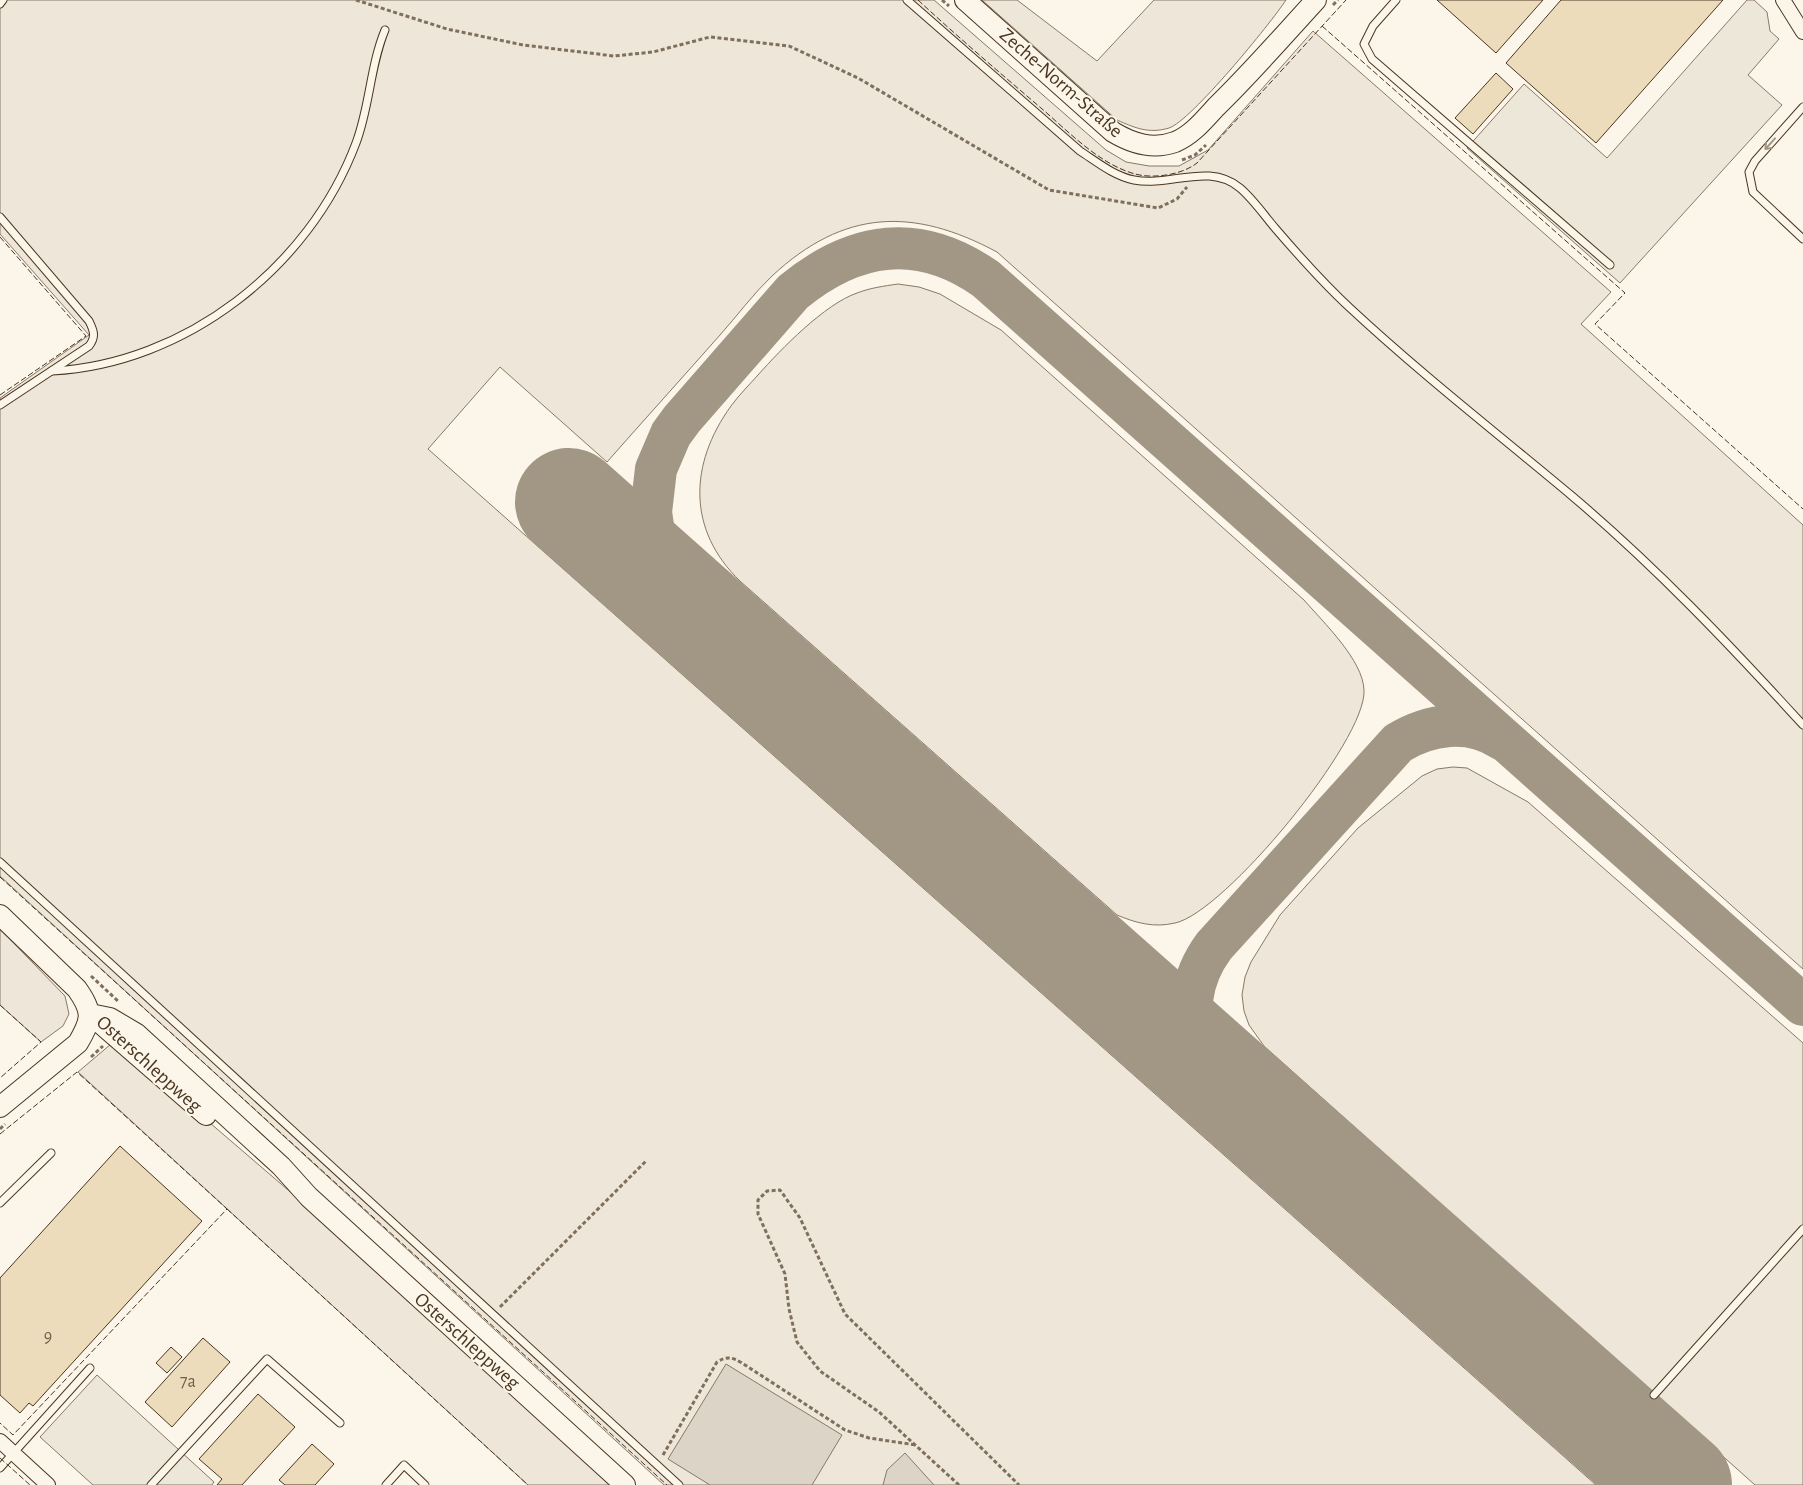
<svg xmlns="http://www.w3.org/2000/svg" width="1803" height="1485" font-family="'Alegreya Sans',sans-serif">
<style>
.green{fill:#ede6d9;stroke:#887966}
.parking{fill:#ede7d9;stroke:#887966}
.water{fill:#dcd4c6;stroke:#887966}
.lines{fill:none;stroke-linecap:round;stroke-linejoin:round}
.taxiway{stroke:#a29684;stroke-width:42}
.runway{stroke:#a29684;stroke-width:108}
.building{fill:#ecdcbc;stroke:#4a3520}
.lane-casing{stroke:#4a3520;stroke-width:9}
.street-casing{stroke:#4a3520;stroke-width:16}
.secondary-casing{stroke:#4a3520;stroke-width:22}
.path{stroke:#7f6f5c;stroke-width:3;stroke-dasharray:4 2.5;stroke-linecap:butt}
.lane{stroke:#fbf6e9;stroke-width:7}
.street{stroke:#fbf6e9;stroke-width:14}
.secondary{stroke:#fbf6e9;stroke-width:20}
.fence{stroke:#4a3520;stroke-width:1;stroke-dasharray:6 2.5;stroke-linecap:butt}
.oneway{stroke:#a29684}
.labels{text-anchor:middle;dominant-baseline:central;stroke-width:4;stroke-linejoin:round;paint-order:stroke}
.number-label{font-size:18px;fill:#725f47}
.street-label{font-size:20px;fill:#4a3520;stroke:#fbf6e9}
</style>
<rect width="100%" height="100%" fill="#fbf6e9"/>
<g class="green">
<path d="M 0,0 L 934,0 L 1106,150 L 1126,162 L 1149,166 L 1179,166 L 1208,150 L 1313,31 L 1611,292 L 1581,324 L 1803,525 L 1803,969 L 997,252 C 913,207 844,209 772,276 C 753,294 737,316 720,335 C 682,378 644,420 607,462 L 500,367 L 428,449 L 1596,1485 L 664,1485 L 0,876 L 0,398 L 89,335 L 0,234 Z"/>
<path d="M 982,0 L 1017,0 L 1097,61 L 1154,0 L 1286,0 C 1271,23 1191,121 1169,128 C 1149,134 1135,128 1117,120 Z"/>
<path d="M 898,284 L 919,287 L 940,294 L 1001,330 L 1304,600 C 1323,622 1363,660 1364,690 C 1367,740 1224,913 1175,923 C 1154,928 1136,923 1117,915 L 740,581 C 687,530 689,464 731,406 C 739,395 749,385 758,375 C 781,349 825,304 857,293 C 870,288 884,286 898,284 Z"/>
<path d="M 1453,767 L 1467,768 L 1528,802 L 1803,1043 L 1803,1485 L 1755,1485 L 1264,1046 L 1249,1025 L 1244,1011 L 1242,995 L 1245,977 L 1251,962 L 1280,915 L 1358,828 L 1422,776 L 1437,769 Z"/>
<path d="M 0,929 L 65,996 L 69,1014 L 63,1026 L 41,1042 L 0,1005 Z"/>
<path d="M 111,1044 L 125,1050 L 330,1226 L 613,1485 L 528,1485 L 78,1072 Z"/>
</g>
<g class="parking">
<path d="M 1747,0 L 1754,0 L 1767,12 L 1770,31 L 1779,39 L 1748,75 L 1782,105 L 1620,283 L 1467,148 L 1524,84 L 1607,158 Z"/>
<path d="M 97,1375 L 214,1482 L 212,1485 L 93,1485 L 40,1437 Z"/>
</g>
<g class="water">
<path d="M 726,1364 L 842,1435 L 812,1485 L 710,1485 L 668,1459 Z"/>
<path d="M 905,1453 L 934,1485 L 883,1485 L 887,1470 Z"/>
</g>
<g class="lines">
<g class="taxiway">
<path d="M 698,616 L 673,584 L 656,547 L 651,512 L 656,469 L 671,434 L 682,419 L 793,292 C 855,241 919,232 986,279 L 1803,1005"/>
<path d="M 1235,1092 C 1224,1080 1211,1069 1203,1054 C 1183,1018 1191,977 1214,946 L 1398,743 C 1429,724 1469,718 1501,739"/>
</g>
<path class="runway" d="M 569,502 L 1678,1485"/>
</g>
<g class="building">
<path d="M 1437,0 L 1543,0 L 1496,53 Z"/>
<path d="M 1561,0 L 1723,0 L 1596,143 L 1506,63 Z"/>
<path d="M 1496,73 L 1513,89 L 1473,134 L 1455,118 Z"/>
<path d="M 120,1146 L 202,1221 L 33,1406 L 29,1403 L 20,1413 L 0,1395 L 0,1278 Z"/>
<path d="M 203,1338 L 230,1362 L 172,1427 L 145,1402 Z"/>
<path d="M 171,1347 L 182,1357 L 167,1373 L 156,1363 Z"/>
<path d="M 258,1394 L 295,1427 L 242,1485 L 217,1485 L 222,1479 L 199,1459 Z"/>
<path d="M 312,1444 L 334,1464 L 315,1485 L 285,1485 L 279,1480 Z"/>
</g>
<g class="lines">
<defs>
<g id="lane">
<path d="M 907,0 L 1080,151 C 1097,162 1114,176 1134,180 C 1170,187 1209,162 1240,188 C 1253,199 1264,215 1275,228 C 1299,256 1323,283 1350,308 C 1421,374 1498,434 1572,496 C 1655,566 1730,645 1803,725"/>
<path d="M 1396,0 L 1373,26 L 1364,44 L 1372,59 L 1610,265"/>
<path d="M 0,4 L 3,0"/>
<path d="M 1803,107 L 1755,161 L 1749,172 L 1753,192 L 1803,239"/>
<path d="M 0,217 L 89,321 C 94,331 96,337 89,346 L 0,405"/>
<path d="M 52,371 C 185,364 309,268 356,143 C 370,106 370,66 385,30"/>
<path d="M 0,862 L 679,1485"/>
<path d="M 0,1203 L 51,1153"/>
<path d="M 1654,1395 L 1803,1229"/>
<path d="M 0,1468 L 90,1368"/>
<path d="M 151,1485 L 267,1359 L 340,1423"/>
<path d="M 386,1485 L 404,1465 L 425,1485"/>
</g>
<g id="street">
<path d="M 1783,0 L 1803,32"/>
<path d="M 0,1441 L 48,1485"/>
</g>
<g id="secondary">
<path d="M 965,0 L 1113,132 C 1133,144 1153,150 1175,142 C 1192,135 1204,120 1216,107 C 1251,73 1283,36 1316,0"/>
<path d="M 0,915 L 77,989 C 93,1012 92,1019 78,1043 L 0,1107"/>
<path d="M 90,1014 L 110,1018 L 137,1034 L 281,1166 L 309,1197 L 625,1485"/>
<path d="M 92,1016 L 206,1115"/>
</g>
</defs>
<use href="#lane" class="lane-casing"/>
<use href="#street" class="street-casing"/>
<use href="#secondary" class="secondary-casing"/>
<g class="path">
<path d="M 356,0 L 447,29 L 523,45 L 614,56 L 653,52 L 710,37 L 789,46 L 858,78 L 1049,190 L 1158,208 L 1177,199 L 1187,187"/>
<path d="M 942,0 L 949,6"/>
<path d="M 1333,5 L 1338,0"/>
<path d="M 1182,160 L 1195,155 L 1206,145"/>
<path d="M 91,976 L 119,1002"/>
<path d="M 91,1057 L 103,1046"/>
<path d="M 0,1129 L 5,1124"/>
<path d="M 500,1307 L 647,1160"/>
<path d="M 663,1455 L 717,1362 C 727,1356 732,1357 742,1363 L 845,1430 L 869,1438 L 916,1445"/>
<path d="M 959,1485 L 879,1412 L 820,1371 L 797,1342 L 789,1309 L 785,1274 L 758,1214 L 758,1200 L 767,1191 L 780,1190 L 800,1218 L 845,1314 L 1019,1485"/>
</g>
<use href="#lane" class="lane"/>
<use href="#street" class="street"/>
<use href="#secondary" class="secondary"/>
<g class="fence">
<path d="M 918,0 C 958,37 1000,73 1041,108 C 1069,132 1099,164 1135,174 C 1153,179 1182,175 1197,163 L 1346,0"/>
<path d="M 1322,26 L 1625,293 L 1595,324 L 1803,509"/>
<path d="M 0,237 L 86,336 L 0,395"/>
<path d="M 0,877 L 667,1485"/>
<path d="M 0,1005 L 41,1042 L 0,1078"/>
<path d="M 0,1134 L 77,1072 L 227,1209 L 13,1435 L 0,1423"/>
<path d="M 227,1209 L 528,1485"/>
<path d="M 0,1458 L 30,1485"/>
</g>
</g>
<defs><path id="oneway-shaft" d="M-6 0H5M1.5-3L5.5 0L1.5 3" fill="none" stroke-width="1.6" stroke-linecap="round" stroke-linejoin="round" transform="scale(1.25)"/></defs>
<use class="oneway" href="#oneway-shaft" transform="translate(1770 144) rotate(132)"/>
<g class="labels">
<g class="number-label">
<text x="48" y="1337">9</text>
<text x="188" y="1382">7a</text>
</g>
<g class="street-label">
<text transform="translate(1061 83) rotate(41)">Zeche-Norm-Straße</text>
<text transform="translate(149 1064) rotate(42)">Osterschleppweg</text>
<text transform="translate(467 1341) rotate(42)">Osterschleppweg</text>
</g>
</g>
</svg>
